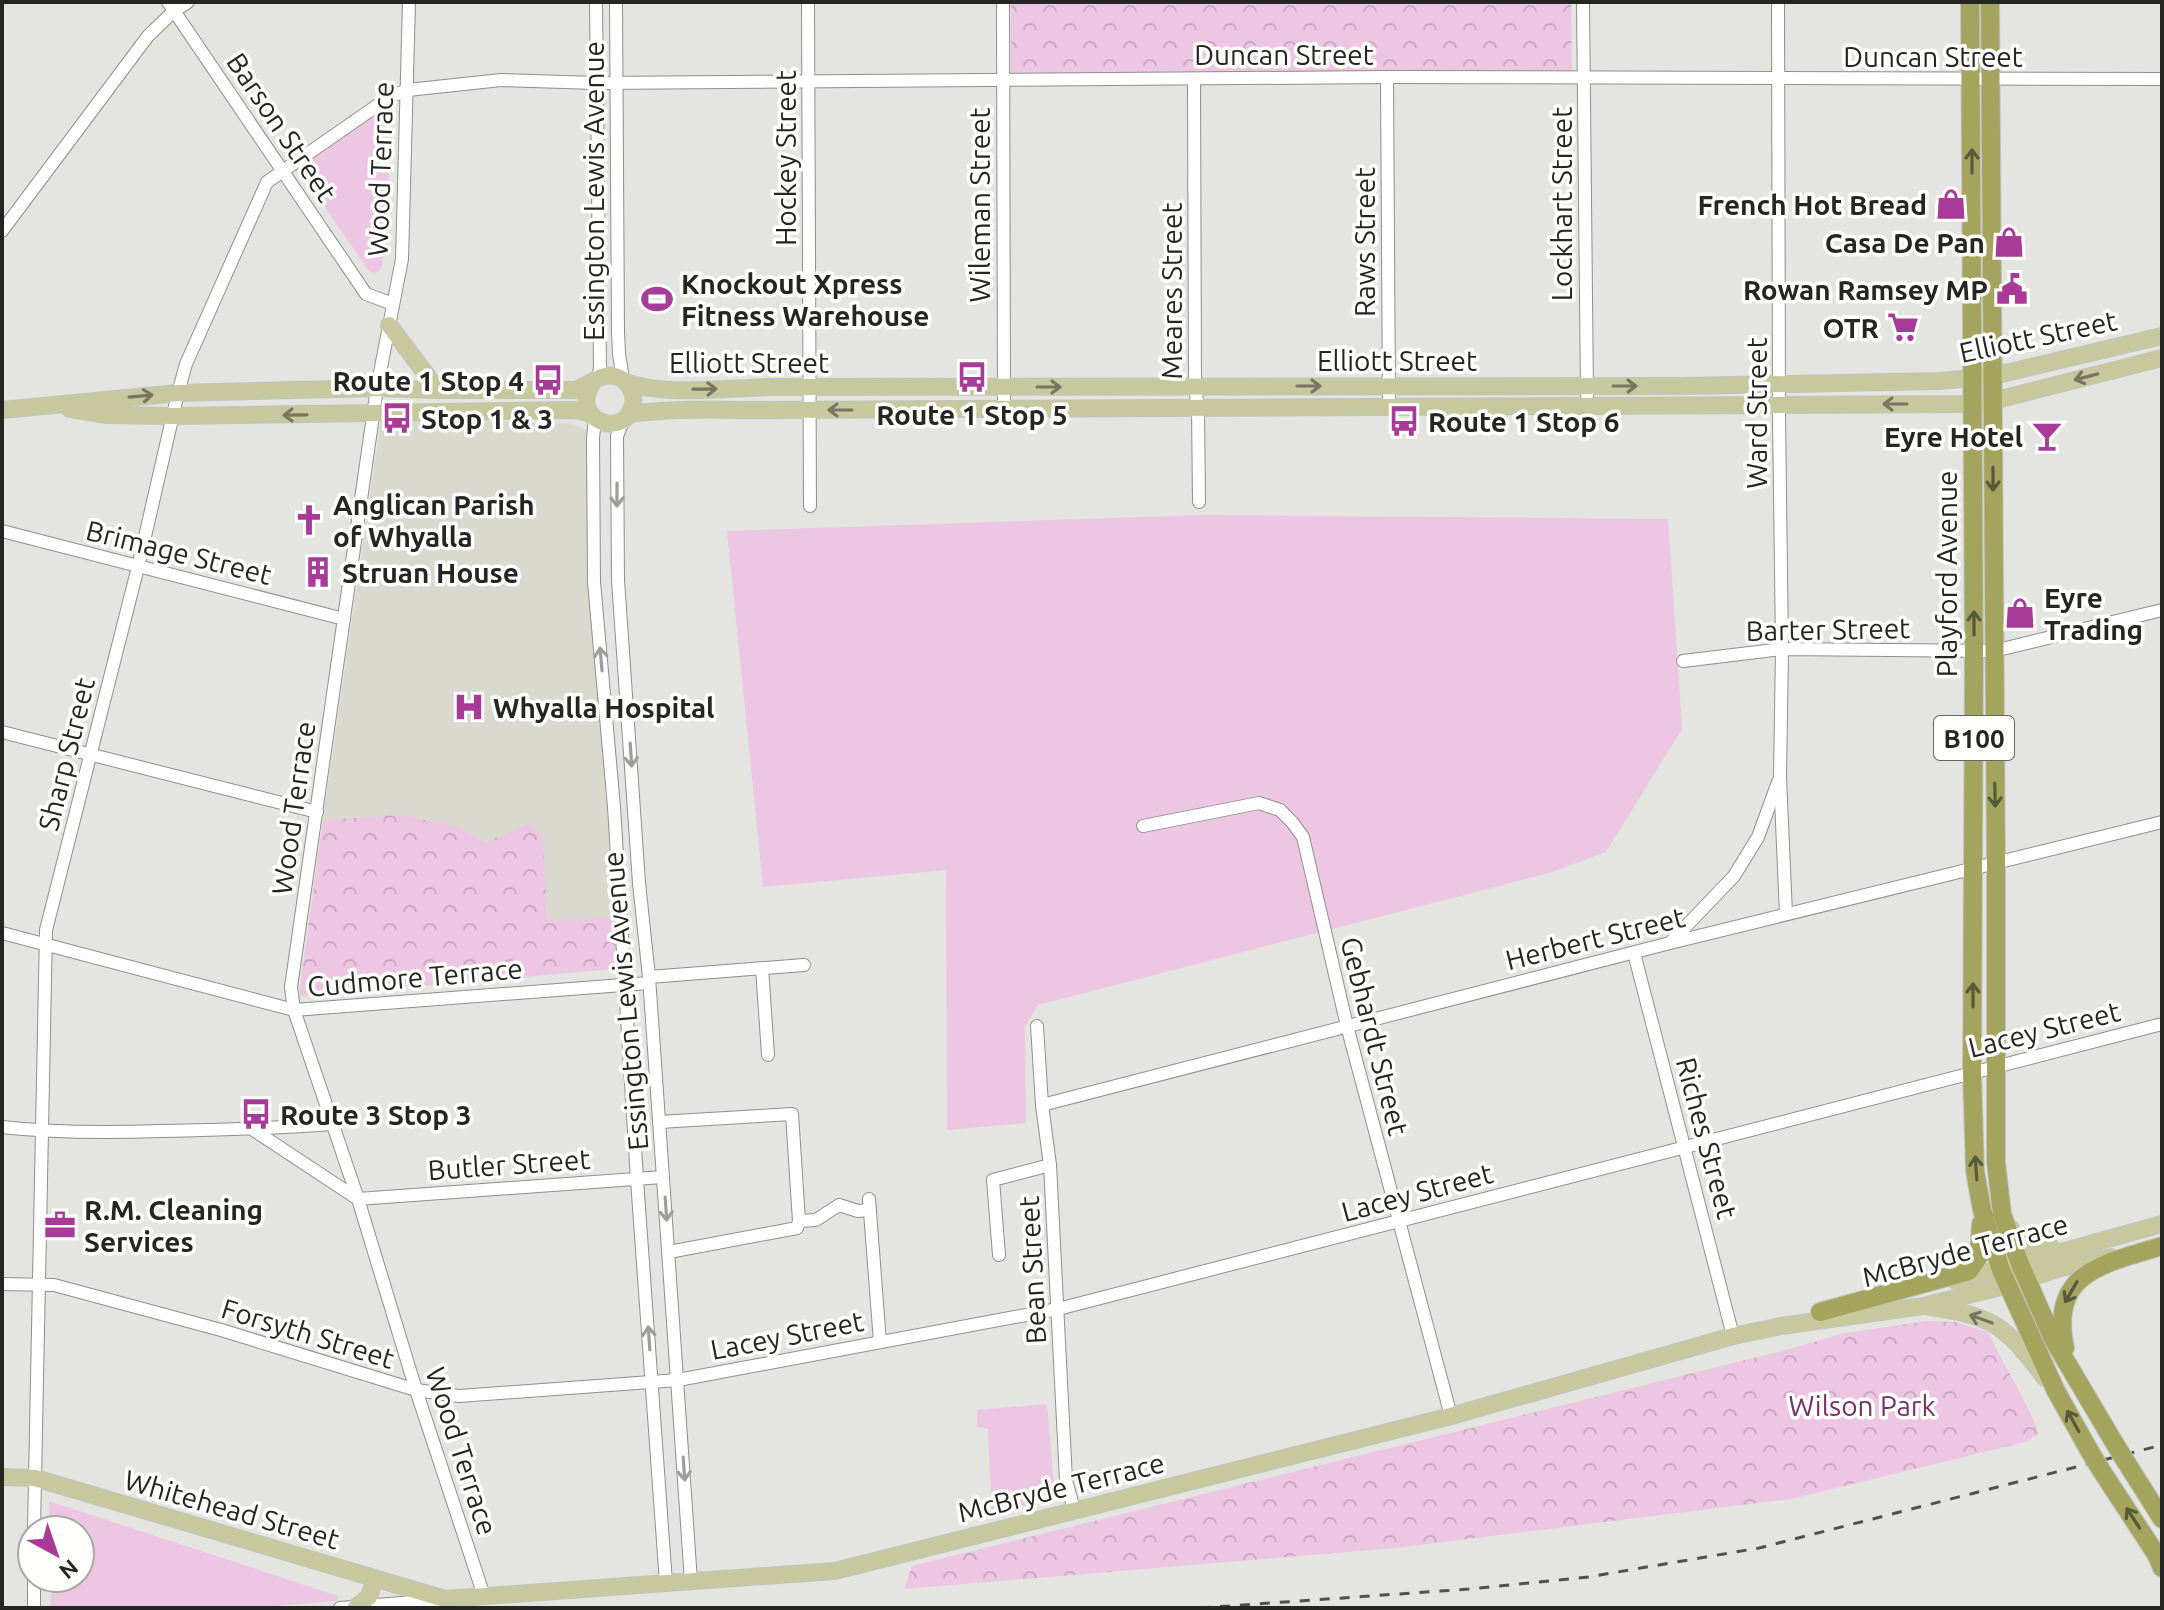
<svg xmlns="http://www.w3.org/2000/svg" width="2164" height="1610" font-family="Ubuntu,sans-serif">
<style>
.built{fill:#d9d9cf}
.grass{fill:#edc6e3}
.park{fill:url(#park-crowns)}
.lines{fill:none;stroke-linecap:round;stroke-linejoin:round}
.minor-casing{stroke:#8f8f8c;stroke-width:14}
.major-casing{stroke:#c2c2c2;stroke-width:18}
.highway-casing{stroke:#c2c2c2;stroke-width:20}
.minor{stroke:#fff;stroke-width:12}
.major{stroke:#c8c89e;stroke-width:16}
.highway{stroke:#a4a45e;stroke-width:18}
.rail{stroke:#50504e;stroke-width:3;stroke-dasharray:10 10;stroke-linecap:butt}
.highway-bridge-casing{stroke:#c2c2c2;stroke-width:20;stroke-linecap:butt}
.highway-bridge{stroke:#a4a45e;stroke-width:18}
.oneway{stroke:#58583b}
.oneway2{stroke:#767661}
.oneway3{stroke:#9d9d9c}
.labels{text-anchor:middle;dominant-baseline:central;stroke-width:7;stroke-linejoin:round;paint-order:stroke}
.shield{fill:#fffffe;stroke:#666665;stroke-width:2}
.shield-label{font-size:26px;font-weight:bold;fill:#252524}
.street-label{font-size:28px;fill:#252524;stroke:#fffffe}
.poi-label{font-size:28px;font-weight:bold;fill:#252524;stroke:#fffffe;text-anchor:start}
.park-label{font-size:28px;fill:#76316a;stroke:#fffffe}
</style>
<defs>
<pattern id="park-crowns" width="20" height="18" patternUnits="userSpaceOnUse" patternTransform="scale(2)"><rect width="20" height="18" fill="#edc6e3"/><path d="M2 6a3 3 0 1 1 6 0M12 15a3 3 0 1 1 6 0" fill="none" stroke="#cbaac3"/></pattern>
</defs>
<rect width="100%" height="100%" fill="#e4e4e0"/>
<path class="built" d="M 381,420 L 570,423 L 586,430 L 589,438 L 591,598 L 615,917 L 547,921 L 543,838 L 486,843 L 460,827 L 323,820 Z"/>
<g class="grass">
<path d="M 381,113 L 389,121 L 388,227 L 382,265 L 380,270 L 376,273 L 369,271 L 364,264 L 297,166 L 374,115 Z"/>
<path d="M 1201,515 L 1668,519 L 1682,729 L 1606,852 L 1549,873 L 1038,1005 L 1025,1027 L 1026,1123 L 947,1130 L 946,870 L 763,887 L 727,531 Z"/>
<path d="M 1047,1404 L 1055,1497 L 992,1514 L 988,1429 L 977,1427 L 977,1410 Z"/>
<path d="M 49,1501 L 338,1596 L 337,1601 L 249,1608 L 51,1608 L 51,1578 L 80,1578 L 80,1530 L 50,1530 Z"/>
</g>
<g class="park">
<path d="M 1011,2 L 1571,2 L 1572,71 L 1011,75 Z"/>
<path d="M 400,815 L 460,827 L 486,843 L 529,823 L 543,837 L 547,920 L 615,917 L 615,969 L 300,996 L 300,987 L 323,820 Z"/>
<path d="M 1927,1321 L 1956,1322 L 1988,1332 C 2004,1367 2026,1398 2039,1434 L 2025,1442 L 1791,1499 L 1395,1548 L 904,1589 L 912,1566 L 1782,1351 L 1845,1333 Z"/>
</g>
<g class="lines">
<defs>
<g id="minor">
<path d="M 168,2 L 366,294 L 393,304"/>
<path d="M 409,2 L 402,259 L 377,388 L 291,987 L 294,1010 L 358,1199 L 416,1390 L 484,1596"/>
<path d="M 596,2 L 600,368 L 598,379"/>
<path d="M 616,2 L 618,332 L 619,354 L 623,379"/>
<path d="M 808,2 L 810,506"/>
<path d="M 1003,2 L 1004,409"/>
<path d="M 1583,2 L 1587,395"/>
<path d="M 1778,2 L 1779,415 L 1782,649 L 1780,777 L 1786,914"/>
<path d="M 1387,77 L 1389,407"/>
<path d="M 1194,79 L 1195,388 L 1198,407 L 1199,502"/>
<path d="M 2,231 L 148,36 L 174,11 L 188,2"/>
<path d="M 595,419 L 593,438 L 594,582 L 614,807 L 637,1180 L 666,1583"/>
<path d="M 624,419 L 617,436 L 618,580 L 639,883 L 649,977 L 691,1581"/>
<path d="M 2,531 L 344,619"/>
<path d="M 1683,661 L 1782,649 L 1994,651 L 2162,610"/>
<path d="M 2,732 L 317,812"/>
<path d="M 1143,826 L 1259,803 L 1280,810 L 1292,822 L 1303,837 L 1347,1026 L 1451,1416"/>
<path d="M 2,933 L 294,1010 L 649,983"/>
<path d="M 1670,943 L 1734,876 L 1758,837 L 1778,782"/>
<path d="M 1634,953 L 1733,1336"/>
<path d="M 762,968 L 768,1055"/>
<path d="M 649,977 L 804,965"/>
<path d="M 1037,1026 L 1042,1105 L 1050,1165 L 1066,1480 L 1074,1510"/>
<path d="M 1042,1105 L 1670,943 L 2162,822"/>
<path d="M 659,1122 L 792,1114 L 799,1221 L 797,1228 L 669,1252"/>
<path d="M 2,1127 C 55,1133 108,1133 161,1131 C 219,1130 276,1128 333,1124"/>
<path d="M 252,1129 L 358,1199 L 663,1177"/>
<path d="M 869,1199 L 880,1342"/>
<path d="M 799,1221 L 816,1220 L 839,1205 L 858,1211 L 870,1210"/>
<path d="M 999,1255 L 993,1180 L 1050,1165"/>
<path d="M 2,1284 L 54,1285 L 221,1330 L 416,1390 L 459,1396 L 678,1380 L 1058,1309 L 2162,1024"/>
<path d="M 34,1530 L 46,930 L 138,567 L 178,393 L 186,364 L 267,182 L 391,96 L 408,90 L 501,80 L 596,83 L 1387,77 L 2162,79"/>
<path d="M 34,1608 L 34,1578"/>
<path d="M 340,1608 L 438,1600"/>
</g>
<g id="major">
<path d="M 389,325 L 438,390"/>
<path d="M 628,383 C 668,396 726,388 769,387 L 1681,386 L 1940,381 L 1993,376 L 2162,336"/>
<path d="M 70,409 L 105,415 L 173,416 L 574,410 L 590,413"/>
<path d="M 2,410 L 178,393 L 377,388 L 438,390 L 576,390 C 586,386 596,378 605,376 C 623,372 638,391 632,408 C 622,439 571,420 591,385"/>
<path d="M 630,414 C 668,409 705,409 744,410 L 1973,404 L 1993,401 L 2162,358"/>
<path d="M 2011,1228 C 2017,1247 2033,1252 2052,1248"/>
<path d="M 1956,1281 L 2162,1224"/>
<path d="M 1930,1307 C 1947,1310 1964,1312 1980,1318 C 2009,1328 2027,1355 2045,1378"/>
<path d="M 2,1477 L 35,1478 L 445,1599 L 835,1571 L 1451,1416 L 1733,1336 L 1781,1326 L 1923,1306 L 1997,1288 L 2061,1268 L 2111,1257"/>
<path d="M 356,1607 L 369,1597 L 375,1578"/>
</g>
<g id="highway">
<path d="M 1970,2 L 1974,652 L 1972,1073 L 1975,1171 L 1982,1210 L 2001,1270 L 2056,1391 L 2089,1450"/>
<path d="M 1990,2 L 1996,863 L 1996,1162 L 2002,1214 L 2020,1264 L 2054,1341 L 2115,1444"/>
<path d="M 1820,1312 L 1969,1271 L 1979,1256 L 1981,1224"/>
<path d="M 2065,1348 C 2049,1272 2103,1264 2162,1246"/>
<path d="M 2126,1462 L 2162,1519"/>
<path d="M 2101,1470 L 2156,1554 L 2162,1568"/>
</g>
</defs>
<use href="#minor" class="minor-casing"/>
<use href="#major" class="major-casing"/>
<use href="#highway" class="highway-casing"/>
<use href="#minor" class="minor"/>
<use href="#major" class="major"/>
<use href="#highway" class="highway"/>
<path class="rail" d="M 1200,1608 L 1469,1589 L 1588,1577 L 1759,1548 L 2162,1445"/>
<defs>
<g id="highway-bridge">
<path d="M 2115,1444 L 2126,1462"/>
<path d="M 2089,1450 L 2101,1470"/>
</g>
</defs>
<use href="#highway-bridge" class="highway-bridge-casing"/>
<use href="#highway-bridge" class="highway-bridge"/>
</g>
<defs><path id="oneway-shaft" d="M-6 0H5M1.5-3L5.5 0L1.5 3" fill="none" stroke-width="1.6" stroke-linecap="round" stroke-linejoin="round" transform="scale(2)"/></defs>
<g class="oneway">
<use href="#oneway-shaft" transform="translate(1972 161) rotate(-90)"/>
<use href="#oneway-shaft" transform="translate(1993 479) rotate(90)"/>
<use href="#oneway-shaft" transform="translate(1974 623) rotate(-90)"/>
<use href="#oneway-shaft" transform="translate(1995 795) rotate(89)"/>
<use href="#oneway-shaft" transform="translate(1973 995) rotate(-90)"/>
<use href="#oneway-shaft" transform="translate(1976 1168) rotate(-94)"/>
<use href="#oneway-shaft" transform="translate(2071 1292) rotate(120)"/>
<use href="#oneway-shaft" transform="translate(2073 1421) rotate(-119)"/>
<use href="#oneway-shaft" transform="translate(2133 1518) rotate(-123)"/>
</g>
<g class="oneway2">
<use href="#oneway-shaft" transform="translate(2086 377) rotate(165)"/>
<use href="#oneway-shaft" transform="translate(1309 386)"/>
<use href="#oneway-shaft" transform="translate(1625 386)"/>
<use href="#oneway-shaft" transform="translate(1049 387)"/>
<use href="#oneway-shaft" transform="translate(705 389) rotate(-1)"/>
<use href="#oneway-shaft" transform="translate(141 396) rotate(-5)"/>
<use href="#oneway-shaft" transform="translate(1895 404) rotate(-180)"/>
<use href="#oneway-shaft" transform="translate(840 410) rotate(180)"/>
<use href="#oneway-shaft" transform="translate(295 415) rotate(179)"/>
<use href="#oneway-shaft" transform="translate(1981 1319) rotate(-160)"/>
</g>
<g class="oneway3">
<use href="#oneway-shaft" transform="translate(617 495) rotate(90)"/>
<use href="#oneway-shaft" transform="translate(601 659) rotate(-95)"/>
<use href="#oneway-shaft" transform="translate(631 755) rotate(86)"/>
<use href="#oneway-shaft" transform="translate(666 1209) rotate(86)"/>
<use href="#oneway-shaft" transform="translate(649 1338) rotate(-94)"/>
<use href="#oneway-shaft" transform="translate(684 1469) rotate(86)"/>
</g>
<defs>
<symbol id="shop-bare" viewBox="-9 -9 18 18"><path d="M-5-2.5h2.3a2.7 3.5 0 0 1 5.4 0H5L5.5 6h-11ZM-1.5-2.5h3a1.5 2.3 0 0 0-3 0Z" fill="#a93b98" stroke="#fffffe" stroke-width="2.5" paint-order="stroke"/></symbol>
<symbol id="civic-bare" viewBox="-9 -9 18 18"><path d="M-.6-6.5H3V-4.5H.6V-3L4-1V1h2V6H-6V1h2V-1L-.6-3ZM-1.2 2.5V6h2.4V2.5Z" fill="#a93b98" stroke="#fffffe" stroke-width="2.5" paint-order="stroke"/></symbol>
<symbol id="stadium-bare" viewBox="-9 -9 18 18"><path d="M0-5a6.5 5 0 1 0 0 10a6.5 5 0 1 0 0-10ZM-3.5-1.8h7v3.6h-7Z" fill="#a93b98" stroke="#fffffe" stroke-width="2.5" paint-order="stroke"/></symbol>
<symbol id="supermarket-bare" viewBox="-9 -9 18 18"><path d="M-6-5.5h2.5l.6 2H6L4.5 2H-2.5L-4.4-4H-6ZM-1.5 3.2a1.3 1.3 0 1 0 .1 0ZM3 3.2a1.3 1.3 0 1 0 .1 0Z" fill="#a93b98" stroke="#fffffe" stroke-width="2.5" paint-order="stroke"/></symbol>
<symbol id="bus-bare" viewBox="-9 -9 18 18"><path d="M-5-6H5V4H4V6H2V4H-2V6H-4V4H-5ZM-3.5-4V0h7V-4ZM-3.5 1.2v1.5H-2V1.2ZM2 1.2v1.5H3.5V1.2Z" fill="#a93b98" stroke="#fffffe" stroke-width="2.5" paint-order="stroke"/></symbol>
<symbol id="bar-bare" viewBox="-9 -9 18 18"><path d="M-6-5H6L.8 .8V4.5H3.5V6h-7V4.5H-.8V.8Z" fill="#a93b98" stroke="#fffffe" stroke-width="2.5" paint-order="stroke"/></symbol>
<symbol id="church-bare" viewBox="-9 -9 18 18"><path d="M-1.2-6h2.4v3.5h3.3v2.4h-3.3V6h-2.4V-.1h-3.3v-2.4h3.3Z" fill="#a93b98" stroke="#fffffe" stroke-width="2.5" paint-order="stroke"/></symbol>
<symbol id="building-bare" viewBox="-9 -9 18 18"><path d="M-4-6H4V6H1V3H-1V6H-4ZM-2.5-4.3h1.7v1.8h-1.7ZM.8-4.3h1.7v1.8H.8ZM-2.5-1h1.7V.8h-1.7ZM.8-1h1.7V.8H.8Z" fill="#a93b98" stroke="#fffffe" stroke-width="2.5" paint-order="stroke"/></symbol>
<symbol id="hospital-bare" viewBox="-9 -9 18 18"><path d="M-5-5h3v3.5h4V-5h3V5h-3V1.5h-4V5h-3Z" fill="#a93b98" stroke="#fffffe" stroke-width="2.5" paint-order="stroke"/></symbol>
<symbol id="office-bare" viewBox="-9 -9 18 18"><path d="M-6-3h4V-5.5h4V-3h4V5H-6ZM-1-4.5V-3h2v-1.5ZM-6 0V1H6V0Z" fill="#a93b98" stroke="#fffffe" stroke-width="2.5" paint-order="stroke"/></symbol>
</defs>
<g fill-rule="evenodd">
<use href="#shop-bare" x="1929" y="182" width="44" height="44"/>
<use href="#shop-bare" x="1987" y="220" width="44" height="44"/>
<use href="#civic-bare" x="1990" y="267" width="44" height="44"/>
<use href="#stadium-bare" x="635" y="277" width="44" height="44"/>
<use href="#supermarket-bare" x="1881" y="305" width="44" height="44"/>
<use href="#bus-bare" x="950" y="355" width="44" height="44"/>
<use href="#bus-bare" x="526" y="358" width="44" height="44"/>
<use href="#bus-bare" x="375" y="396" width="44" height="44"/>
<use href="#bus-bare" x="1382" y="399" width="44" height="44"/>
<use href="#bar-bare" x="2025" y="414" width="44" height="44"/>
<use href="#church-bare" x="287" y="498" width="44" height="44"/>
<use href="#building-bare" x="296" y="550" width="44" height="44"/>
<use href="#shop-bare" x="1998" y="591" width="44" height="44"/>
<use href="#hospital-bare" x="447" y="685" width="44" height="44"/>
<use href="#bus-bare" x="234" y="1092" width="44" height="44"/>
<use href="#office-bare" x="38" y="1203" width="44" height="44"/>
</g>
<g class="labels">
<rect class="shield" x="1934" y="716" width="80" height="44" rx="6"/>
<g class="shield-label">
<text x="1974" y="738">B100</text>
</g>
<g class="street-label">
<text x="1284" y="54">Duncan Street</text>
<text x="1933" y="56">Duncan Street</text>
<text transform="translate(282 127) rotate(56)">Barson Street</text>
<text transform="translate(785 158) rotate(-90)">Hockey Street</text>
<text transform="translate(380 169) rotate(-88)">Wood Terrace</text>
<text transform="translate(593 191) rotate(-90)">Essington Lewis Avenue</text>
<text transform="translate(1561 204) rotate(-90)">Lockhart Street</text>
<text transform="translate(979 205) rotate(-90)">Wileman Street</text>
<text transform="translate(1364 242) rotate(-90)">Raws Street</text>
<text transform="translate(1171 291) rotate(-90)">Meares Street</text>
<text transform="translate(2038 336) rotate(-12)">Elliott Street</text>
<text x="1397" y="360">Elliott Street</text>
<text x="749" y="362">Elliott Street</text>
<text transform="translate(1756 413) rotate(-90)">Ward Street</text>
<text transform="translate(179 552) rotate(14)">Brimage Street</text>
<text transform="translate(1946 574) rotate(-90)">Playford Avenue</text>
<text transform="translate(1828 629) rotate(-1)">Barter Street</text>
<text transform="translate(66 754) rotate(-76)">Sharp Street</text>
<text transform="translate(293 808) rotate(-82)">Wood Terrace</text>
<text transform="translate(1595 938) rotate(-14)">Herbert Street</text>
<text transform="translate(415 977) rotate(-5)">Cudmore Terrace</text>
<text transform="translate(625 1001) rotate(-95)">Essington Lewis Avenue</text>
<text transform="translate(2044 1029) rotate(-14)">Lacey Street</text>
<text transform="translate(1375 1036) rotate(76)">Gebhardt Street</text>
<text transform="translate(1707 1138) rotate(75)">Riches Street</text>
<text transform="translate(509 1164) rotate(-4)">Butler Street</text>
<text transform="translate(1417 1192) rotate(-15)">Lacey Street</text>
<text transform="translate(1965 1250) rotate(-15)">McBryde Terrace</text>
<text transform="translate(1032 1270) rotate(-93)">Bean Street</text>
<text transform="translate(308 1333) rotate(17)">Forsyth Street</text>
<text transform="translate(787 1335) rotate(-11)">Lacey Street</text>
<text transform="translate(462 1451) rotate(72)">Wood Terrace</text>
<text transform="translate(1061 1487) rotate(-14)">McBryde Terrace</text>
<text transform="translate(232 1509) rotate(16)">Whitehead Street</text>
</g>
<g class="poi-label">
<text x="1927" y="204" text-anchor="end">French Hot Bread</text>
<text x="1985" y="242" text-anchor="end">Casa De Pan</text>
<text x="681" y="283">Knockout Xpress<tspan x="681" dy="32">Fitness Warehouse</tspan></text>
<text x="1988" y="289" text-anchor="end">Rowan Ramsey MP</text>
<text x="1879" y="327" text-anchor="end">OTR</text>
<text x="524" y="380" text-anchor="end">Route 1 Stop 4</text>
<text x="972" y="414" text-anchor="middle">Route 1 Stop 5</text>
<text x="421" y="418">Stop 1 &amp; 3</text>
<text x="1428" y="421">Route 1 Stop 6</text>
<text x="2023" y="436" text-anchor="end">Eyre Hotel</text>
<text x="333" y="504">Anglican Parish<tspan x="333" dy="32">of Whyalla</tspan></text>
<text x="342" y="572">Struan House</text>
<text x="2044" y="597">Eyre<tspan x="2044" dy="32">Trading</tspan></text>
<text x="493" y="707">Whyalla Hospital</text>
<text x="280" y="1114">Route 3 Stop 3</text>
<text x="84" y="1209">R.M. Cleaning<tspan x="84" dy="32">Services</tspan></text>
</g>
<g class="park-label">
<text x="1862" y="1405">Wilson Park</text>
</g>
</g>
<rect width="2164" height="1610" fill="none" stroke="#252524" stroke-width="8"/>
<g transform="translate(56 1554) rotate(140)"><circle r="38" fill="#fffffe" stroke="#a8a8a7" stroke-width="2"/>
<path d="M0-6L14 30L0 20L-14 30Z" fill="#a93b98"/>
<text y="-12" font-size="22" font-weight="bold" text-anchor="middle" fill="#252524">N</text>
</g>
</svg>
